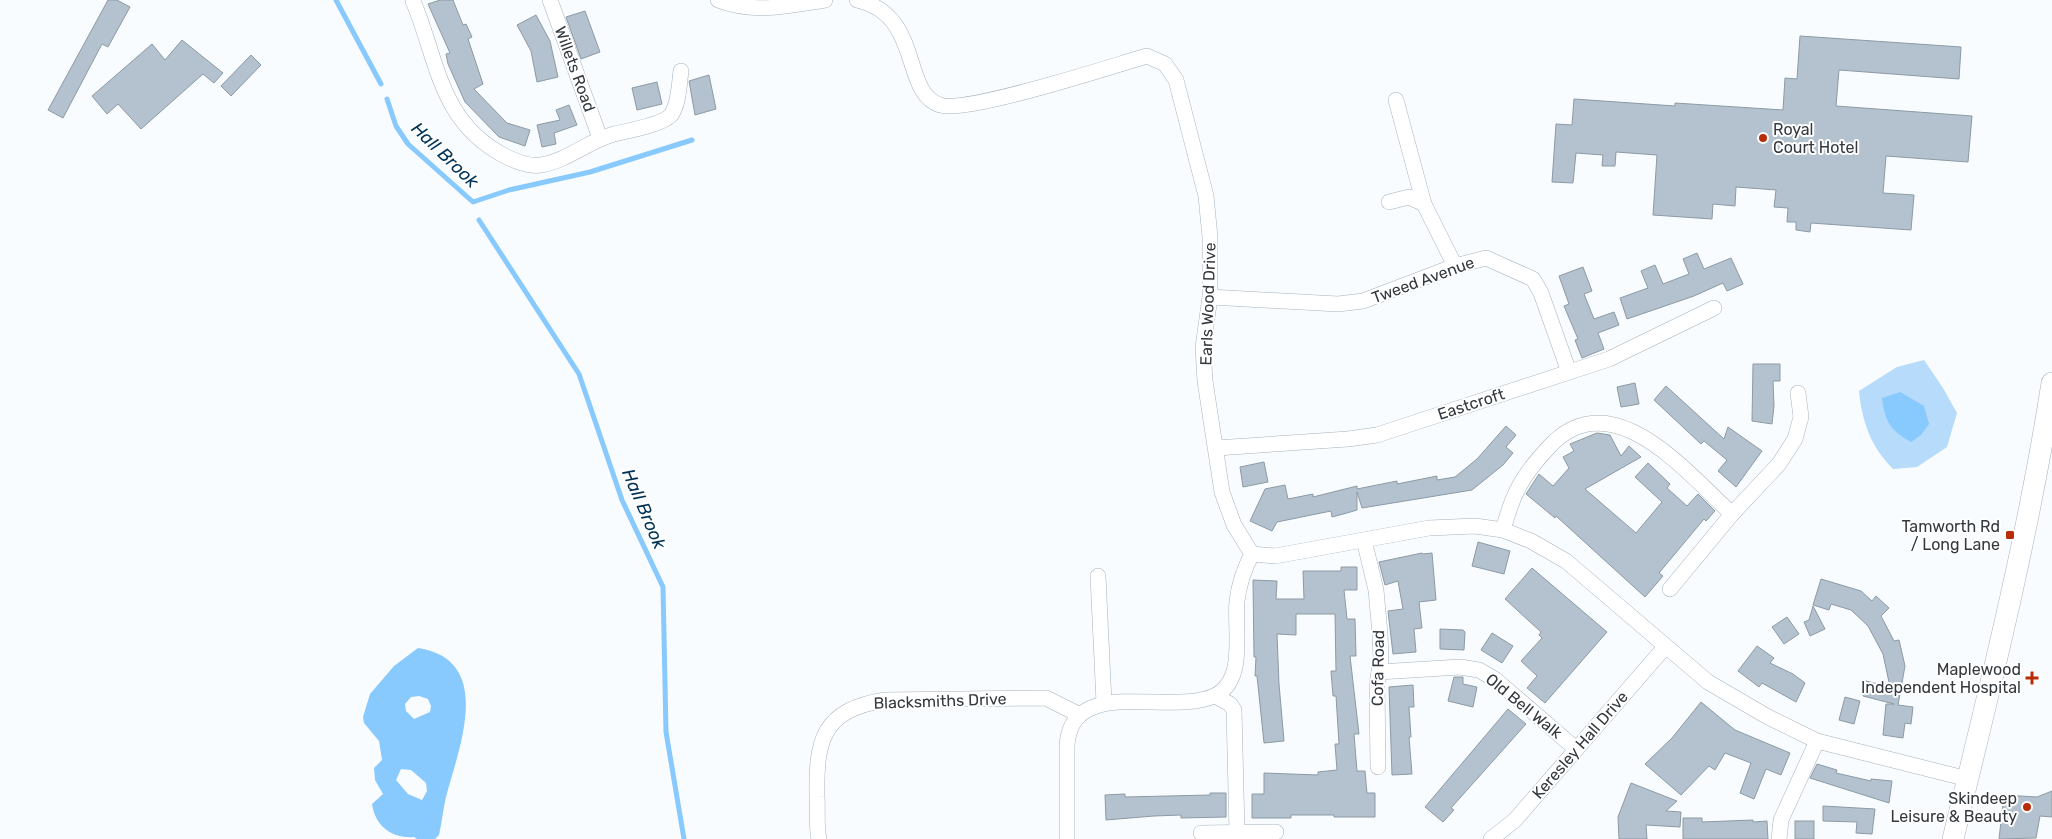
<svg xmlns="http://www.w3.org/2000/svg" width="2052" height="839" font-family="Rubik,sans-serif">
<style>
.green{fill:#b6dbfb}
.water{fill:#88c9fe;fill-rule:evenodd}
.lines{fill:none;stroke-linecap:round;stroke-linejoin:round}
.stream{stroke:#88c9fe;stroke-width:5}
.building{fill:#b3c2ce;stroke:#8c9aa5}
.minor-casing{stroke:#a5b3bf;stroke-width:16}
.secondary-casing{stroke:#a5b3bf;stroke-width:22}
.minor{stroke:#fff;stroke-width:15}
.secondary{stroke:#fff;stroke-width:21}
.poi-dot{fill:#b82d07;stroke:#fff;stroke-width:2}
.labels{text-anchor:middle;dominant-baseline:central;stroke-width:4;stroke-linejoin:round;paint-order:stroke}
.street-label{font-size:16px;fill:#33393e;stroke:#fff}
.poi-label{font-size:16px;fill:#33393e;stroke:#fff;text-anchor:end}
.water-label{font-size:18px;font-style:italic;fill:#035;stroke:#fff}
</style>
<rect width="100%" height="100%" fill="#f9fcfe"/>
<path class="green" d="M 1924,360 L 1943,388 L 1957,413 L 1947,447 L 1917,467 L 1893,469 C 1871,447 1862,422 1859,391 L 1897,367 Z"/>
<g class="water">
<path d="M 1900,392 L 1924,406 L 1929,424 L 1921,435 L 1911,442 C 1890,430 1885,422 1882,398 Z"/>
<path d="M 418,648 C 496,660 458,750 446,797 C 443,809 442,822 439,835 L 435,839 L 417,839 L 414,837 C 391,839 375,825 372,804 L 383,794 L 375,780 L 374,768 L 382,760 L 379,741 L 364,723 L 363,717 L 370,694 L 394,666 ZM 419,696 L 428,699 L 431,706 L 430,712 L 414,719 L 406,711 L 405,704 L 411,697 ZM 401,769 L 411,770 L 426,783 L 427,791 L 422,800 L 408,794 L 396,780 Z"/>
</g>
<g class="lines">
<g class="stream">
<path d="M 336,0 L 381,84"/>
<path d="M 387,99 L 396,126 L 408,144 L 473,202 L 509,190 L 590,172 L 692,140"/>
<path d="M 479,220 L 579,374 L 622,500 L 663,587 L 666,732 L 684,839"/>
</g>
</g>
<g class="building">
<path d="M 108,0 L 117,0 L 130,7 L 108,47 L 102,44 L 63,118 L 48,110 Z"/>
<path d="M 440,0 L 453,0 L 463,25 L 466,24 L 472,37 L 468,39 L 483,84 L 474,89 L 507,123 L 530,130 L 525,146 L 499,137 L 465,102 L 448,64 L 446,54 L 450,53 L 428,4 Z"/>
<path d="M 585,11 L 600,52 L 581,59 L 566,17 Z"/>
<path d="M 536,15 L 550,41 L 558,77 L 537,82 L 531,51 L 517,25 Z"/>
<path d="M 1800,36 L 1961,47 L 1959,79 L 1839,70 L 1836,106 L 1972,116 L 1968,162 L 1886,156 L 1883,193 L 1914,195 L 1911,230 L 1811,223 L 1810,232 L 1796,230 L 1796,222 L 1787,222 L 1788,208 L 1774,207 L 1776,190 L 1736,187 L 1735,206 L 1713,204 L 1712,219 L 1653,215 L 1657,155 L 1616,152 L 1615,166 L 1602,166 L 1603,155 L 1576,153 L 1573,183 L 1552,182 L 1556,124 L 1572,125 L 1574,99 L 1675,106 L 1675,103 L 1783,110 L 1785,78 L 1797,79 Z"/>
<path d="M 182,40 L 223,73 L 214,83 L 203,74 L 141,129 L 118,104 L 107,114 L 92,96 L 152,44 L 165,60 Z"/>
<path d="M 251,55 L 261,65 L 231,96 L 221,86 Z"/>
<path d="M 709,75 L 716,109 L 695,115 L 689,81 Z"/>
<path d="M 657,82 L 662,104 L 637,110 L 632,88 Z"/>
<path d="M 569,105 L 577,125 L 554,133 L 556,144 L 542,147 L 537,125 L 560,120 L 556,110 Z"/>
<path d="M 1697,253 L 1704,269 L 1731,258 L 1743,284 L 1727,291 L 1723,283 L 1694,296 L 1627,319 L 1620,298 L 1648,288 L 1641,271 L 1655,265 L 1663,284 L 1689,274 L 1683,259 Z"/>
<path d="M 1583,267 L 1592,291 L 1584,294 L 1594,319 L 1614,312 L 1619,325 L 1598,333 L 1604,349 L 1582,358 L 1575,340 L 1578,339 L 1564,306 L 1569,304 L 1559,276 Z"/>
<path d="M 1753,364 L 1780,364 L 1780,381 L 1773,381 L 1774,406 L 1772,424 L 1752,421 Z"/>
<path d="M 1635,383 L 1639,404 L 1621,407 L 1617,387 Z"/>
<path d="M 1666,386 L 1724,439 L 1728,427 L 1762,451 L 1736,487 L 1718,471 L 1727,460 L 1704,441 L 1701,444 L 1654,400 Z"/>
<path d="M 1506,426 L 1516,435 L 1506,447 L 1513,453 L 1503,465 L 1472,490 L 1362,508 L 1357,492 L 1357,510 L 1347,513 L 1332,517 L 1331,511 L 1277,522 L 1272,531 L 1250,521 L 1265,489 L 1285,485 L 1288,499 L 1313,494 L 1313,497 L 1357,486 L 1357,489 L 1397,481 L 1397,484 L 1437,476 L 1437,480 L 1455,477 L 1477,459 Z"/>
<path d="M 1597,433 L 1610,435 L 1621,456 L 1629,446 L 1641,457 L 1585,489 L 1636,533 L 1662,502 L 1635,477 L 1648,463 L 1670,484 L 1667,488 L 1687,506 L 1698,494 L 1715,511 L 1706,521 L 1704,519 L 1659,573 L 1663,576 L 1645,597 L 1556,516 L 1555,518 L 1526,494 L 1539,474 L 1553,486 L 1569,468 L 1563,457 L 1574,451 L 1570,444 Z"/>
<path d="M 1264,462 L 1268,482 L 1243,487 L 1240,467 Z"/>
<path d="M 1478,542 L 1510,551 L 1504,574 L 1472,566 Z"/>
<path d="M 1422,553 L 1423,554 L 1432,553 L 1436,600 L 1419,602 L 1422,628 L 1414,629 L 1416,652 L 1393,654 L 1388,611 L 1403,609 L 1398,581 L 1385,585 L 1379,562 Z"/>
<path d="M 1341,567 L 1357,567 L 1357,590 L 1344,590 L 1347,619 L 1355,619 L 1356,656 L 1350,656 L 1359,734 L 1354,734 L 1357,771 L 1365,771 L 1367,793 L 1375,793 L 1375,817 L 1334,817 L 1334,815 L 1291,815 L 1291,818 L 1252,818 L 1252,794 L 1264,794 L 1264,773 L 1318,775 L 1318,772 L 1337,770 L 1335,744 L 1339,744 L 1336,696 L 1333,696 L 1331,671 L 1336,671 L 1335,614 L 1296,614 L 1296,635 L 1277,634 L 1279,684 L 1284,741 L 1264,743 L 1257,676 L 1255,676 L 1256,657 L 1254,657 L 1253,580 L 1277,581 L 1276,599 L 1304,599 L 1303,571 L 1341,571 Z"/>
<path d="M 1532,568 L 1607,632 L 1545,703 L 1527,688 L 1537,676 L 1521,661 L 1542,638 L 1539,635 L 1541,632 L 1505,599 Z"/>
<path d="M 1821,579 L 1861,591 L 1872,601 L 1876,596 L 1889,608 L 1881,616 L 1894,641 L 1899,640 L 1905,666 L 1898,705 L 1913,707 L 1911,724 L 1905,723 L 1903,738 L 1883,735 L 1886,704 L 1894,704 L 1863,696 L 1866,681 L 1890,687 L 1883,654 L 1868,626 L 1851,610 L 1831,604 L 1829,610 L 1813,605 Z"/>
<path d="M 1813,606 L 1825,629 L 1810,636 L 1804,622 L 1809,620 Z"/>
<path d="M 1787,617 L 1799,634 L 1784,644 L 1772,627 Z"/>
<path d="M 1440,629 L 1463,630 L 1465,632 L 1464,650 L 1440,649 Z"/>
<path d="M 1492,633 L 1513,646 L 1502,663 L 1481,650 Z"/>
<path d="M 1757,646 L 1774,658 L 1770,663 L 1793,674 L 1805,683 L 1796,702 L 1762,683 L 1759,687 L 1738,671 Z"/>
<path d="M 1454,677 L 1463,677 L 1463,684 L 1477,687 L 1473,707 L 1448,701 Z"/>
<path d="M 1413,685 L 1414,707 L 1409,707 L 1411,737 L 1409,737 L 1412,774 L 1392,775 L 1389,687 Z"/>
<path d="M 1845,697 L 1860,701 L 1854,724 L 1839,720 Z"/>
<path d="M 1701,702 L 1735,730 L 1790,753 L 1781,775 L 1766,769 L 1754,799 L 1740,793 L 1751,763 L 1725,753 L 1715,770 L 1709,766 L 1681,795 L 1645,764 L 1672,738 Z"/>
<path d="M 1508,709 L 1526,724 L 1451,808 L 1454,810 L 1443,822 L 1425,807 Z"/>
<path d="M 1817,764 L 1837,770 L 1836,773 L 1871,781 L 1871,779 L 1892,781 L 1889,803 L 1810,778 Z"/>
<path d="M 1631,783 L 1677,801 L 1666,811 L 1681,812 L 1680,827 L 1646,825 L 1647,839 L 1619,839 L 1618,817 Z"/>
<path d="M 2052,791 L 2052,817 L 2040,816 L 2036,838 L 1999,839 L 2004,795 L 2037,797 Z"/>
<path d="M 1210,793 L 1226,793 L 1226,817 L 1181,818 L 1181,815 L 1154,816 L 1106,820 L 1105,795 L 1125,794 L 1125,797 L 1210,795 Z"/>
<path d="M 1823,806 L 1875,809 L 1872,834 L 1856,833 L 1857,822 L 1823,821 Z"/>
<path d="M 1683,818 L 1702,818 L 1702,822 L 1753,820 L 1753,822 L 1767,821 L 1768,839 L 1683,839 Z"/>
<rect x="1795" y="821" width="19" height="18"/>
</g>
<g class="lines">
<defs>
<g id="minor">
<path d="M 550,0 L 600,138"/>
<path d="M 718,0 C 755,14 787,6 825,0"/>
<path d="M 857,0 C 923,15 901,93 940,105 C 966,114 1112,66 1147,56 L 1165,64 L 1176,80 L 1206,196 L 1210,237 L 1210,297 L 1203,347 L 1205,381 L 1222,492 L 1234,525 L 1252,554 L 1275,556 L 1429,528 L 1475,526 L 1503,530 L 1531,541 L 1566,561 L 1708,682 L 1768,717 L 1817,741 L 1968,779"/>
<path d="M 413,1 C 438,60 439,122 505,156 C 515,161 528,167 541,165 C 567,161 588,141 614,134 C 627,131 662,125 671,115 C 679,104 679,85 681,71"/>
<path d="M 1396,100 L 1424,204"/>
<path d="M 1389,202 L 1409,197 L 1424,204 L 1455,266"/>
<path d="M 1210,297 L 1338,304 L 1363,301 L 1455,266 L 1486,258 L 1533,279 L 1541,293 L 1569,372"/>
<path d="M 1216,448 L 1348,439 L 1377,435 L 1609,359 L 1714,308"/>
<path d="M 1503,530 C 1513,493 1522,476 1548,448 C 1611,379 1685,471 1732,514"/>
<path d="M 1364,540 L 1376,590 L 1380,634 L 1381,659 L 1377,684 L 1378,767"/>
<path d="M 1098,576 L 1104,703"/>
<path d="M 1670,589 L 1732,514 L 1779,464 L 1795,439 L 1801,417 L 1798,393"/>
<path d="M 1379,672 L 1460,667 L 1479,670 L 1496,680 L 1576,749"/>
<path d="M 1215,696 L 1230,704 L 1234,710 L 1237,832"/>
<path d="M 1201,833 L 1276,832"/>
<path d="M 819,839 C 816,826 818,810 817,797 C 816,740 822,710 885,700 L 1046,698 L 1080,715"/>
<path d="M 1067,839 L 1067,745 C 1072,675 1170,716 1214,696 C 1247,681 1234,630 1237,601 C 1239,584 1244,569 1252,554"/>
<path d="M 1491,839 L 1515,820 L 1665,647"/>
<path d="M 1779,839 L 1781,820 L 1817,741"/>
</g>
<path id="secondary" d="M 1953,839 C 1990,688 2028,537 2052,383"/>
</defs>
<use href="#minor" class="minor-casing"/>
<use href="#secondary" class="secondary-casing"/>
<use href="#minor" class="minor"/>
<use href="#secondary" class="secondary"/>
</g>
<g class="poi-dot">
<circle cx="1763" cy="138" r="5"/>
<rect x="2005" y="530" width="10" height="10" rx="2.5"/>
<path d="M2029.5 670.5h5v5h5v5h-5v5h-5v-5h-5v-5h5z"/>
<circle cx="2027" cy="807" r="5"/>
</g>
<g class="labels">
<g class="street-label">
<text transform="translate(575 69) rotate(70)">Willets Road</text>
<text transform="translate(1423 280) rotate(-20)">Tweed Avenue</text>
<text transform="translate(1208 304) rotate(-88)">Earls Wood Drive</text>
<text transform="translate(1471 404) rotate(-18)">Eastcroft</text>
<text transform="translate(1378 668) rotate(-89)">Cofa Road</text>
<text transform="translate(940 701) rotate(-2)">Blacksmiths Drive</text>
<text transform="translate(1524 706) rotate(39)">Old Bell Walk</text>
<text transform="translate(1580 745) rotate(-49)">Keresley Hall Drive</text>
</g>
<g class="poi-label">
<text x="1773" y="129" text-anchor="start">Royal<tspan x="1773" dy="18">Court Hotel</tspan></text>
<text x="2000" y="526">Tamworth Rd<tspan x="2000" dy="18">/ Long Lane</tspan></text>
<text x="2021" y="669">Maplewood<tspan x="2021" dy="18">Independent Hospital</tspan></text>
<text x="2017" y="798">Skindeep<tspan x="2017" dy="18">Leisure &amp; Beauty</tspan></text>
</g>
<g class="water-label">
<text transform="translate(445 155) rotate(44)">Hall Brook</text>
<text transform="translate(644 509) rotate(67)">Hall Brook</text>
</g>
</g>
</svg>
